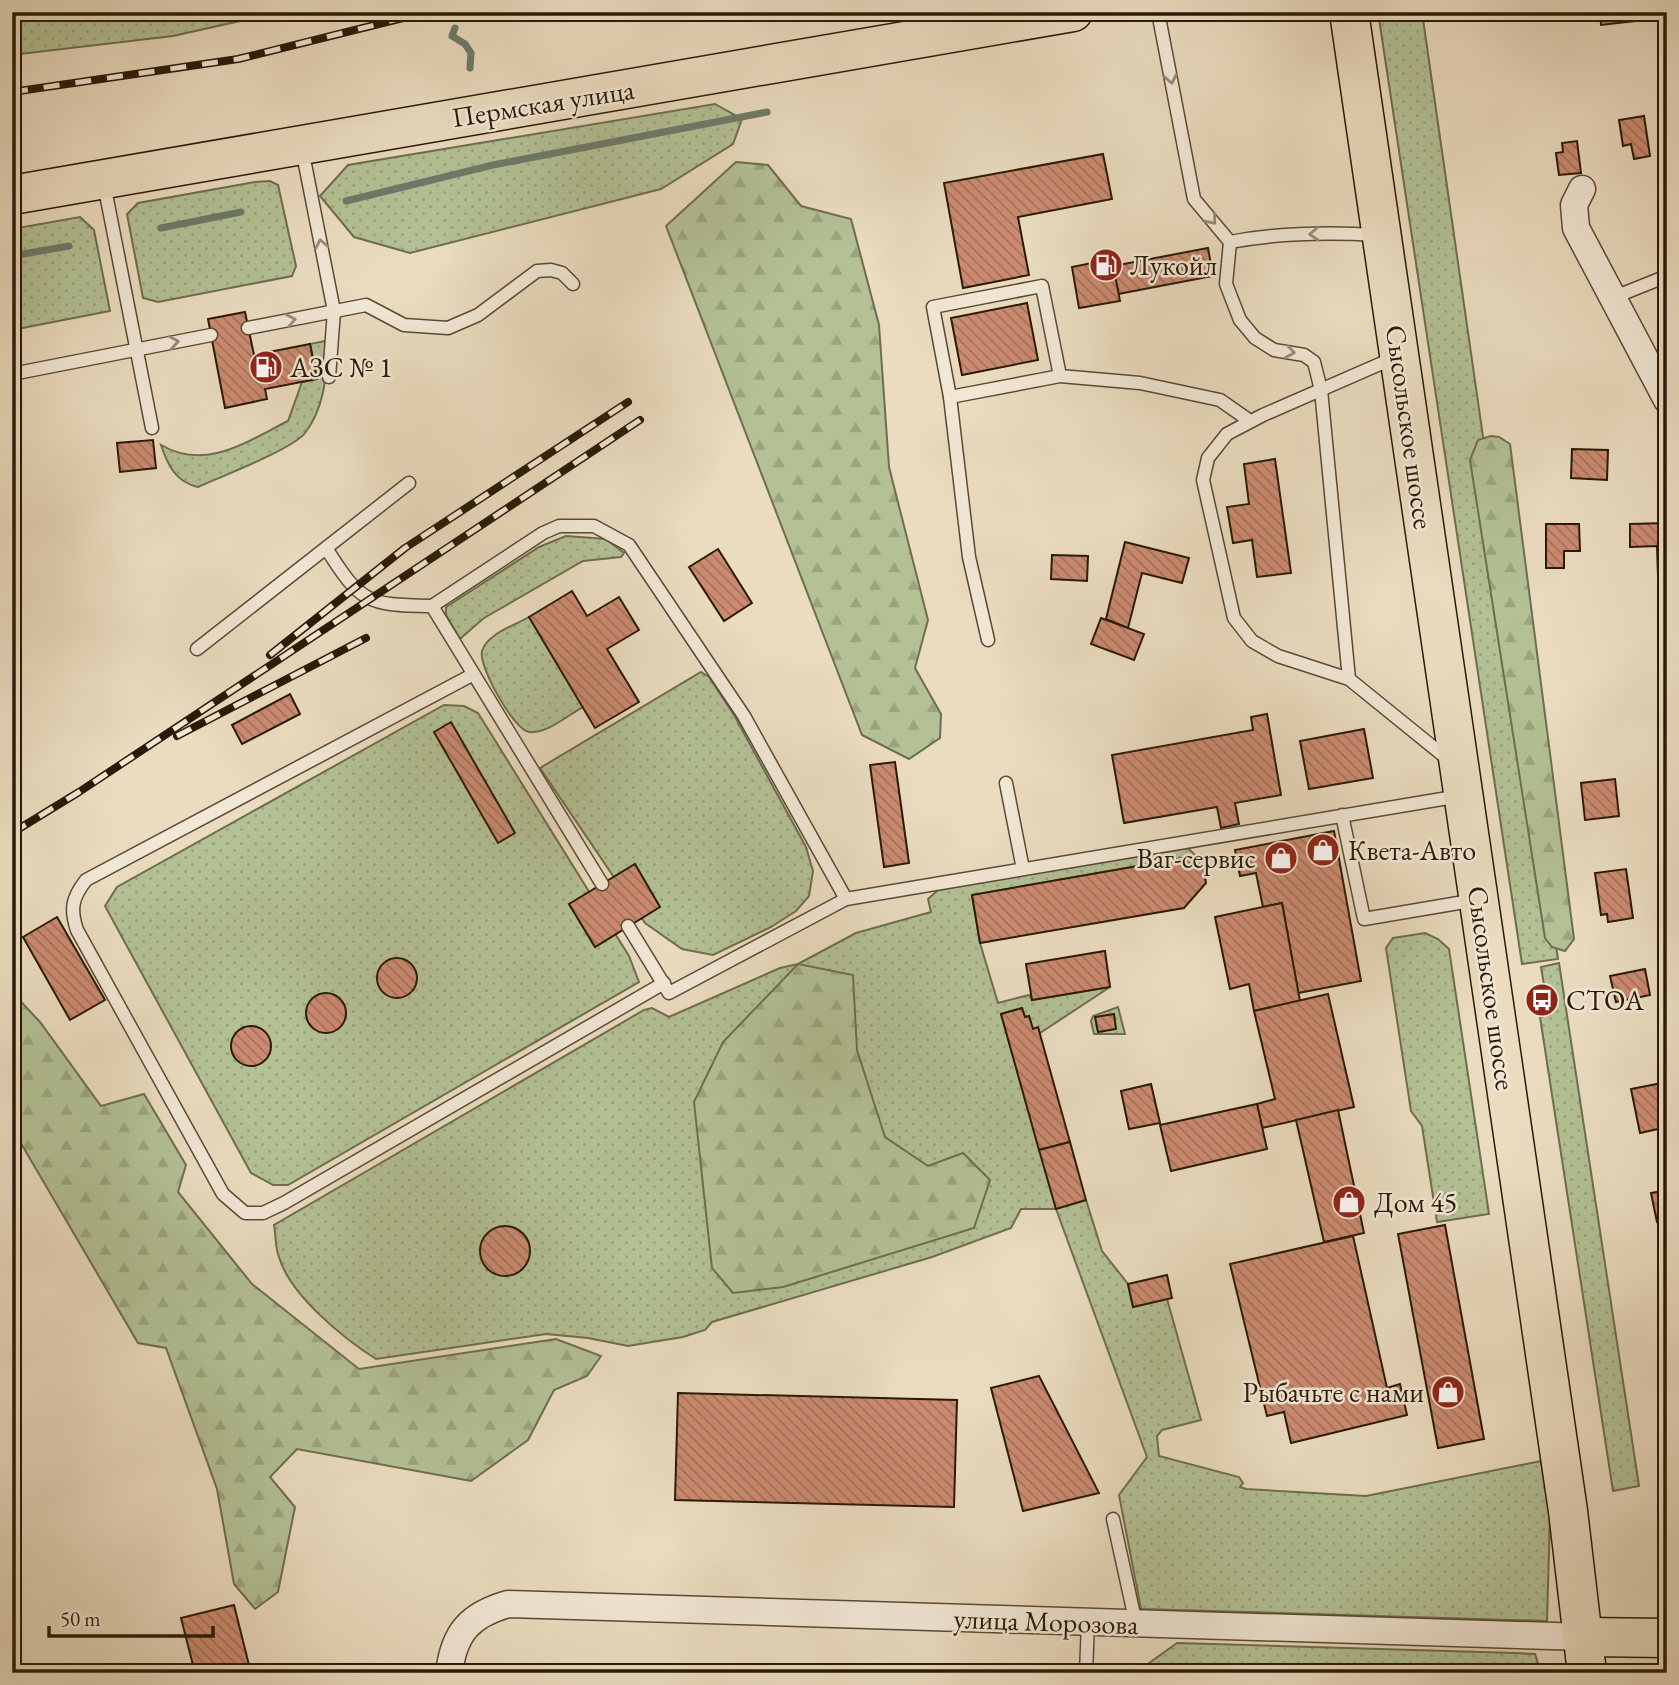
<svg xmlns="http://www.w3.org/2000/svg" width="1679" height="1685" font-family="'EB Garamond',serif">
<style>
.green{fill:url(#green-dots);stroke:#6e6e4e;stroke-width:2}
.forest{fill:url(#forest-firs);stroke:#6e6e4e;stroke-width:2}
.lines{fill:none;stroke-linecap:round;stroke-linejoin:round}
.stream{stroke:#6c7b6b;stroke-width:7}
.building{fill:url(#building-back-hatch);stroke:#281a07;stroke-width:2}
.lane-casing{stroke:#594a35;stroke-width:15}
.street-casing{stroke:#594a35;stroke-width:29}
.primary-casing{stroke:#281a07;stroke-width:41}
.lane{stroke:#f2e8d6;stroke-width:12}
.street{stroke:#f2e8d6;stroke-width:26}
.primary{stroke:#ebdcc0;stroke-width:38}
.rail-casing{stroke:#281a07;stroke-width:8}
.rail{stroke:#f2e8d6;stroke-width:5;stroke-dasharray:16;stroke-linecap:butt}
.oneway{stroke:#978b79}
.labels{text-anchor:middle;dominant-baseline:central;stroke-width:5;stroke-linejoin:round;paint-order:stroke}
.street-label{font-size:28px;fill:#281a07;stroke:#f2e8d6}
.poi-label{font-size:28px;fill:#281a07;stroke:#f2e8d6;text-anchor:start}
</style>
<defs>
<pattern id="green-dots" width="8" height="8" patternUnits="userSpaceOnUse" patternTransform="scale(1.75)"><rect width="8" height="8" fill="#b3c195"/><path d="M2 2h.1M6 6h.1" fill="none" stroke="#9aa57f" stroke-width="1.8" stroke-linecap="round"/></pattern>
<pattern id="forest-firs" width="22" height="20" patternUnits="userSpaceOnUse" patternTransform="scale(1.75)"><rect width="22" height="20" fill="#b3c195"/><path d="M5 1l3.5 6h-7zM16 11l3.5 6h-7z" fill="#9aa57f"/></pattern>
<pattern id="building-back-hatch" width="6" height="6" patternUnits="userSpaceOnUse" patternTransform="scale(1.75)"><rect width="6" height="6" fill="#cc8b71"/><path d="M-1 5l2 2M0 0l6 6M5-1l2 2" fill="none" stroke="#a6715b"/></pattern>
</defs>
<rect width="100%" height="100%" fill="#ebdcc0"/>
<filter id="stains"><feTurbulence type="fractalNoise" baseFrequency=".00286" numOctaves="4"/><feColorMatrix values="0 0 0 0 .2 0 0 0 0 .09 0 0 0 0 .02 0 0 0 .5 -.17"/></filter>
<radialGradient id="worn" r=".72"><stop offset=".6" stop-color="#630" stop-opacity="0"/><stop offset="1" stop-color="#630" stop-opacity=".3"/></radialGradient>
<g class="green">
<path d="M 12,12 L 280,12 L 173,36 L 12,55 Z"/>
<path d="M 1378,12 L 1422,12 L 1558,959 L 1522,964 Z"/>
<path d="M 715,104 L 742,119 L 733,144 L 661,189 L 410,253 L 354,237 L 320,196 L 348,165 Z"/>
<path d="M 255,182 L 270,181 L 278,185 L 296,266 L 292,276 L 158,302 L 143,298 L 127,214 L 138,203 Z"/>
<path d="M 80,217 L 94,230 L 110,311 L 12,330 L 12,229 Z"/>
<path d="M 325,341 L 329,344 C 326,375 325,407 305,433 C 293,449 220,477 198,487 C 176,482 168,466 161,445 C 206,471 246,442 288,421 L 302,382 L 317,379 L 310,344 Z"/>
<path d="M 566,536 L 606,539 L 624,553 L 621,557 L 583,561 L 484,618 L 460,639 L 446,615 L 446,607 L 539,547 Z"/>
<path d="M 529,617 L 583,707 C 568,715 547,734 529,732 C 514,730 478,666 482,651 C 487,634 515,625 529,617 Z"/>
<path d="M 701,672 L 709,677 L 734,715 L 806,847 L 813,871 L 809,896 L 796,911 L 771,927 L 713,955 L 682,949 L 645,923 L 540,768 Z"/>
<path d="M 444,705 L 464,706 L 478,713 L 629,956 L 639,982 L 288,1185 L 273,1185 L 251,1173 L 105,906 L 117,887 Z"/>
<path d="M 1186,846 L 1196,856 L 972,895 L 980,943 L 998,1003 L 1029,995 L 1032,1000 L 1110,987 L 1040,1033 L 1038,1028 L 1033,1029 L 1029,1016 L 1025,1017 L 1022,1008 L 1001,1014 L 1056,1208 L 1086,1200 L 1102,1251 L 1128,1284 L 1133,1307 L 1167,1299 L 1201,1420 L 1162,1430 L 1157,1436 L 1159,1456 L 1239,1477 L 1243,1483 L 1240,1487 L 1246,1489 L 1366,1496 L 1541,1461 L 1550,1515 L 1547,1621 L 1141,1609 L 1119,1495 L 1147,1457 L 1056,1209 L 1021,1209 L 1011,1228 L 932,1257 L 712,1322 L 705,1330 L 683,1337 L 628,1346 L 588,1338 L 546,1334 L 376,1359 C 343,1338 290,1295 279,1257 C 275,1248 276,1235 274,1225 L 644,1010 L 652,1008 L 669,1017 L 780,968 L 798,964 L 856,933 L 931,912 L 928,899 L 938,890 Z"/>
<path d="M 1425,933 L 1438,939 L 1449,949 L 1489,1214 L 1437,1222 L 1422,1126 L 1411,1111 L 1386,948 L 1393,938 Z"/>
<path d="M 1559,963 L 1639,1486 L 1613,1491 L 1540,1017 L 1549,1015 L 1541,967 Z"/>
<path d="M 1118,1007 L 1125,1034 L 1094,1034 L 1091,1021 L 1093,1016 Z"/>
<path d="M 1177,1643 L 1515,1653 L 1535,1654 L 1541,1673 L 1145,1673 L 1145,1666 Z"/>
</g>
<g class="forest">
<path d="M 736,162 L 768,165 L 801,206 L 851,219 L 879,325 L 889,467 L 928,620 L 915,668 L 941,714 L 940,738 L 909,759 L 862,735 L 666,226 Z"/>
<path d="M 1491,436 L 1499,437 L 1510,444 L 1574,939 L 1565,951 L 1552,947 L 1545,938 L 1470,460 L 1478,440 Z"/>
<path d="M 798,964 L 853,975 L 857,1050 L 885,1137 L 928,1166 L 963,1153 L 990,1180 L 974,1228 L 783,1287 L 733,1293 L 712,1268 L 694,1102 L 723,1042 Z"/>
<path d="M 12,992 L 40,1022 L 101,1106 L 144,1094 L 186,1165 L 178,1192 L 252,1284 L 359,1369 L 556,1339 L 601,1356 L 587,1376 L 554,1390 L 528,1440 L 471,1481 L 297,1449 L 270,1477 L 295,1507 L 278,1592 L 255,1609 L 234,1584 L 217,1489 L 166,1348 L 138,1343 L 12,1128 Z"/>
</g>
<g class="lines">
<g class="stream">
<path d="M 455,28 L 452,36 L 465,44 L 471,53 L 470,68"/>
<path d="M 346,201 L 493,165 L 767,112"/>
<path d="M 161,228 L 241,212"/>
<path d="M 12,256 L 69,246"/>
</g>
</g>
<g class="building">
<path d="M 1600,12 L 1643,12 L 1644,20 L 1601,25 Z"/>
<path d="M 1644,116 L 1650,156 L 1634,159 L 1631,144 L 1623,146 L 1619,120 Z"/>
<path d="M 1577,141 L 1581,173 L 1559,175 L 1556,153 L 1563,152 L 1562,143 Z"/>
<path d="M 1103,154 L 1112,199 L 1018,217 L 1029,275 L 963,288 L 944,183 Z"/>
<path d="M 1208,248 L 1213,276 L 1118,294 L 1113,266 Z"/>
<path d="M 1112,259 L 1120,301 L 1079,308 L 1072,267 Z"/>
<path d="M 1027,303 L 1038,360 L 962,375 L 951,318 Z"/>
<path d="M 245,312 L 254,355 L 310,344 L 317,379 L 265,389 L 267,399 L 225,408 L 208,319 Z"/>
<path d="M 153,440 L 156,468 L 120,472 L 117,443 Z"/>
<path d="M 1572,449 L 1608,450 L 1607,480 L 1571,478 Z"/>
<path d="M 1275,459 L 1291,573 L 1257,577 L 1252,540 L 1233,543 L 1227,507 L 1249,504 L 1244,464 Z"/>
<path d="M 1666,523 L 1667,576 L 1658,576 L 1657,546 L 1630,547 L 1630,524 Z"/>
<path d="M 1546,524 L 1579,524 L 1580,551 L 1564,551 L 1564,568 L 1546,568 Z"/>
<path d="M 1125,542 L 1189,558 L 1182,583 L 1142,573 L 1128,628 L 1106,619 Z"/>
<path d="M 718,549 L 752,603 L 724,621 L 689,567 Z"/>
<path d="M 1052,555 L 1088,556 L 1087,581 L 1051,579 Z"/>
<path d="M 572,591 L 587,616 L 619,597 L 639,630 L 607,649 L 639,702 L 595,728 L 529,617 Z"/>
<path d="M 1101,618 L 1144,634 L 1134,660 L 1091,644 Z"/>
<path d="M 290,694 L 300,714 L 242,744 L 232,725 Z"/>
<path d="M 1267,714 L 1281,795 L 1235,803 L 1239,824 L 1221,828 L 1217,807 L 1124,823 L 1112,755 L 1253,730 L 1251,717 Z"/>
<path d="M 451,722 L 515,833 L 498,843 L 434,732 Z"/>
<path d="M 1364,729 L 1373,778 L 1309,789 L 1300,741 Z"/>
<path d="M 895,762 L 909,863 L 884,867 L 870,765 Z"/>
<path d="M 1615,779 L 1619,816 L 1585,820 L 1581,783 Z"/>
<path d="M 1334,831 L 1361,981 L 1298,993 L 1282,903 L 1263,907 L 1256,873 L 1240,876 L 1235,850 Z"/>
<path d="M 1201,855 L 1206,883 L 1184,908 L 980,943 L 972,895 Z"/>
<path d="M 635,864 L 660,907 L 595,947 L 569,904 Z"/>
<path d="M 1626,869 L 1633,918 L 1608,922 L 1607,914 L 1601,915 L 1595,873 Z"/>
<path d="M 1282,903 L 1300,1001 L 1254,1011 L 1249,984 L 1230,989 L 1215,917 Z"/>
<path d="M 57,917 L 105,1000 L 70,1020 L 23,937 Z"/>
<path d="M 1105,951 L 1110,987 L 1032,1000 L 1026,964 Z"/>
<circle cx="397" cy="978" r="20"/>
<path d="M 1645,969 L 1650,995 L 1616,1002 L 1610,976 Z"/>
<circle cx="326" cy="1013" r="20"/>
<path d="M 1328,994 L 1354,1107 L 1262,1128 L 1257,1104 L 1275,1099 L 1254,1011 Z"/>
<path d="M 1022,1008 L 1025,1017 L 1029,1016 L 1033,1029 L 1038,1027 L 1070,1142 L 1039,1150 L 1001,1014 Z"/>
<path d="M 1114,1014 L 1116,1029 L 1098,1032 L 1095,1017 Z"/>
<circle cx="251" cy="1046" r="20"/>
<path d="M 1667,1082 L 1667,1127 L 1640,1133 L 1631,1089 Z"/>
<path d="M 1151,1084 L 1160,1123 L 1129,1129 L 1121,1091 Z"/>
<path d="M 1257,1104 L 1267,1149 L 1171,1171 L 1160,1125 Z"/>
<path d="M 1338,1110 L 1364,1233 L 1324,1242 L 1296,1120 Z"/>
<path d="M 1070,1142 L 1086,1200 L 1056,1209 L 1039,1150 Z"/>
<path d="M 1667,1190 L 1667,1220 L 1657,1222 L 1651,1193 Z"/>
<path d="M 1445,1225 L 1484,1439 L 1438,1448 L 1398,1234 Z"/>
<circle cx="505" cy="1251" r="25"/>
<path d="M 1353,1236 L 1387,1388 L 1400,1384 L 1407,1415 L 1291,1443 L 1284,1412 L 1267,1416 L 1230,1264 Z"/>
<path d="M 1167,1275 L 1172,1298 L 1133,1307 L 1128,1284 Z"/>
<path d="M 1039,1376 L 1099,1493 L 1023,1511 L 991,1388 Z"/>
<path d="M 678,1393 L 957,1400 L 954,1507 L 675,1500 Z"/>
<path d="M 234,1605 L 251,1673 L 195,1673 L 181,1618 Z"/>
<path d="M 780,1666 L 896,1673 L 780,1673 Z"/>
</g>
<g class="lines">
<defs>
<g id="lane">
<path d="M 1158,12 L 1194,199 L 1230,242"/>
<path d="M 302,149 L 334,311 L 329,377"/>
<path d="M 104,184 L 152,428"/>
<path d="M 1612,298 L 1667,276"/>
<path d="M 248,328 L 366,305 L 404,325 L 448,328 L 478,315 L 537,271 L 551,270 L 562,273 L 573,284"/>
<path d="M 1396,357 L 1263,415 L 1227,434 L 1208,458 L 1203,480 L 1234,618 L 1252,641 L 1278,656 L 1349,679 L 1449,760"/>
<path d="M 12,374 L 211,335"/>
<path d="M 1060,376 L 1042,286 L 933,307 L 950,397 L 1060,376 L 1140,383 L 1220,400 L 1250,421"/>
<path d="M 950,397 L 969,557 L 988,640"/>
<path d="M 326,548 C 361,603 366,605 432,606 L 602,884"/>
<path d="M 432,606 L 543,533 L 559,526 L 594,526 L 629,545 L 744,716 L 846,899"/>
<path d="M 197,649 L 409,483"/>
<path d="M 472,675 L 86,880 C 72,898 70,909 77,930 L 223,1194 L 245,1213 L 263,1213 L 284,1203 L 664,983"/>
<path d="M 1349,679 L 1321,390 L 1314,362 L 1304,355 L 1274,350 L 1255,338 L 1240,320 L 1226,284 L 1230,242 C 1278,233 1328,232 1377,235"/>
<path d="M 1006,783 L 1023,869"/>
<path d="M 1342,815 L 1364,919 L 1476,900"/>
<path d="M 628,926 L 669,993 L 846,899 L 1460,796"/>
<path d="M 1113,1519 L 1136,1624"/>
<path d="M 1086,1673 L 1088,1622"/>
</g>
<g id="street">
<path d="M 1582,189 L 1574,205 L 1576,228 L 1667,400"/>
<path d="M 449,1673 C 454,1632 470,1615 508,1604 L 1585,1637"/>
</g>
<g id="primary">
<path d="M 1349,12 L 1568,1511 L 1587,1673"/>
<path d="M 12,195 L 1073,12"/>
<path d="M 1585,1637 L 1667,1638"/>
</g>
</defs>
<use href="#lane" class="lane-casing"/>
<use href="#street" class="street-casing"/>
<use href="#primary" class="primary-casing"/>
<use href="#lane" class="lane"/>
<use href="#street" class="street"/>
<use href="#primary" class="primary"/>
<defs>
<g id="rail">
<path d="M 12,92 L 238,59 L 427,12"/>
<path d="M 270,655 L 405,548 L 628,402"/>
<path d="M 177,736 L 366,638"/>
<path d="M 12,833 L 79,792 L 640,420"/>
</g>
</defs>
<use href="#rail" class="rail-casing"/>
<use href="#rail" class="rail"/>
</g>
<defs><path id="oneway-chevron" d="M-2-3.5L2.5 0L-2 3.5" fill="none" stroke-width="1.6" stroke-linecap="round" stroke-linejoin="round" transform="scale(1.75)"/></defs>
<g class="oneway">
<use href="#oneway-chevron" transform="translate(1171 79) rotate(79)"/>
<use href="#oneway-chevron" transform="translate(1212 220) rotate(51)"/>
<use href="#oneway-chevron" transform="translate(1314 234) rotate(177)"/>
<use href="#oneway-chevron" transform="translate(321 244) rotate(-101)"/>
<use href="#oneway-chevron" transform="translate(291 320) rotate(-11)"/>
<use href="#oneway-chevron" transform="translate(174 342) rotate(-10)"/>
<use href="#oneway-chevron" transform="translate(1290 352) rotate(9)"/>
</g>
<defs>
<symbol id="fuel-disc" viewBox="-11 -11 22 22"><circle r="9.5" fill="#8f2418" stroke="#f2e8d6"/><path d="M-5.5-6h7V0h2V4h1.3V-2.5L3-4.5l.8-.8L6-3V5H2.5V1h-1V6h-7ZM-4.2-4.7v3.2H.2V-4.7Z" fill="#fff"/></symbol>
<symbol id="shop-disc" viewBox="-11 -11 22 22"><circle r="9.5" fill="#8f2418" stroke="#f2e8d6"/><path d="M-5-2.5h2.3a2.7 3.5 0 0 1 5.4 0H5L5.5 6h-11ZM-1.5-2.5h3a1.5 2.3 0 0 0-3 0Z" fill="#fff"/></symbol>
<symbol id="bus-disc" viewBox="-11 -11 22 22"><circle r="9.5" fill="#8f2418" stroke="#f2e8d6"/><path d="M-5-6H5V4H4V6H2V4H-2V6H-4V4H-5ZM-3.5-4V0h7V-4ZM-3.5 1.2v1.5H-2V1.2ZM2 1.2v1.5H3.5V1.2Z" fill="#fff"/></symbol>
</defs>
<g fill-rule="evenodd">
<use href="#fuel-disc" x="1087" y="246" width="38" height="38"/>
<use href="#fuel-disc" x="247" y="348" width="38" height="38"/>
<use href="#shop-disc" x="1304" y="831" width="38" height="38"/>
<use href="#shop-disc" x="1262" y="839" width="38" height="38"/>
<use href="#bus-disc" x="1523" y="981" width="38" height="38"/>
<use href="#shop-disc" x="1330" y="1183" width="38" height="38"/>
<use href="#shop-disc" x="1429" y="1373" width="38" height="38"/>
</g>
<g class="labels">
<g class="street-label">
<text transform="translate(543 103) rotate(-9)">Пермская улица</text>
<text transform="translate(1410 427) rotate(82)">Сысольское шоссе</text>
<text transform="translate(1492 988) rotate(82)">Сысольское шоссе</text>
<text transform="translate(1046 1621) rotate(2)">улица Морозова</text>
</g>
<g class="poi-label">
<text x="1130" y="265">Лукойл</text>
<text x="290" y="367">АЗС № 1</text>
<text x="1348" y="850">Квета-Авто</text>
<text x="1256" y="858" text-anchor="end">Ваг-сервис</text>
<text x="1566" y="1000">СТОА</text>
<text x="1374" y="1202">Дом 45</text>
<text x="1424" y="1392" text-anchor="end">Рыбачьте с нами</text>
</g>
</g>
<rect width="1679" height="1685" fill="none" stroke="#ebdcc0" stroke-width="42"/>
<rect x="14" y="14" width="1651" height="1657" fill="none" stroke="#281a07" stroke-width="3.5"/>
<rect x="21" y="21" width="1637" height="1643" fill="none" stroke="#281a07" stroke-width="2"/>
<path d="M49 1626v10h164v-10" fill="none" stroke="#281a07" stroke-width="3.5"/>
<text x="60" y="1626" font-size="21" fill="#281a07" stroke="#f2e8d6" stroke-width="5" paint-order="stroke">50 m</text>
<rect width="100%" height="100%" filter="url(#stains)"/>
<rect width="100%" height="100%" fill="url(#worn)"/>
</svg>
